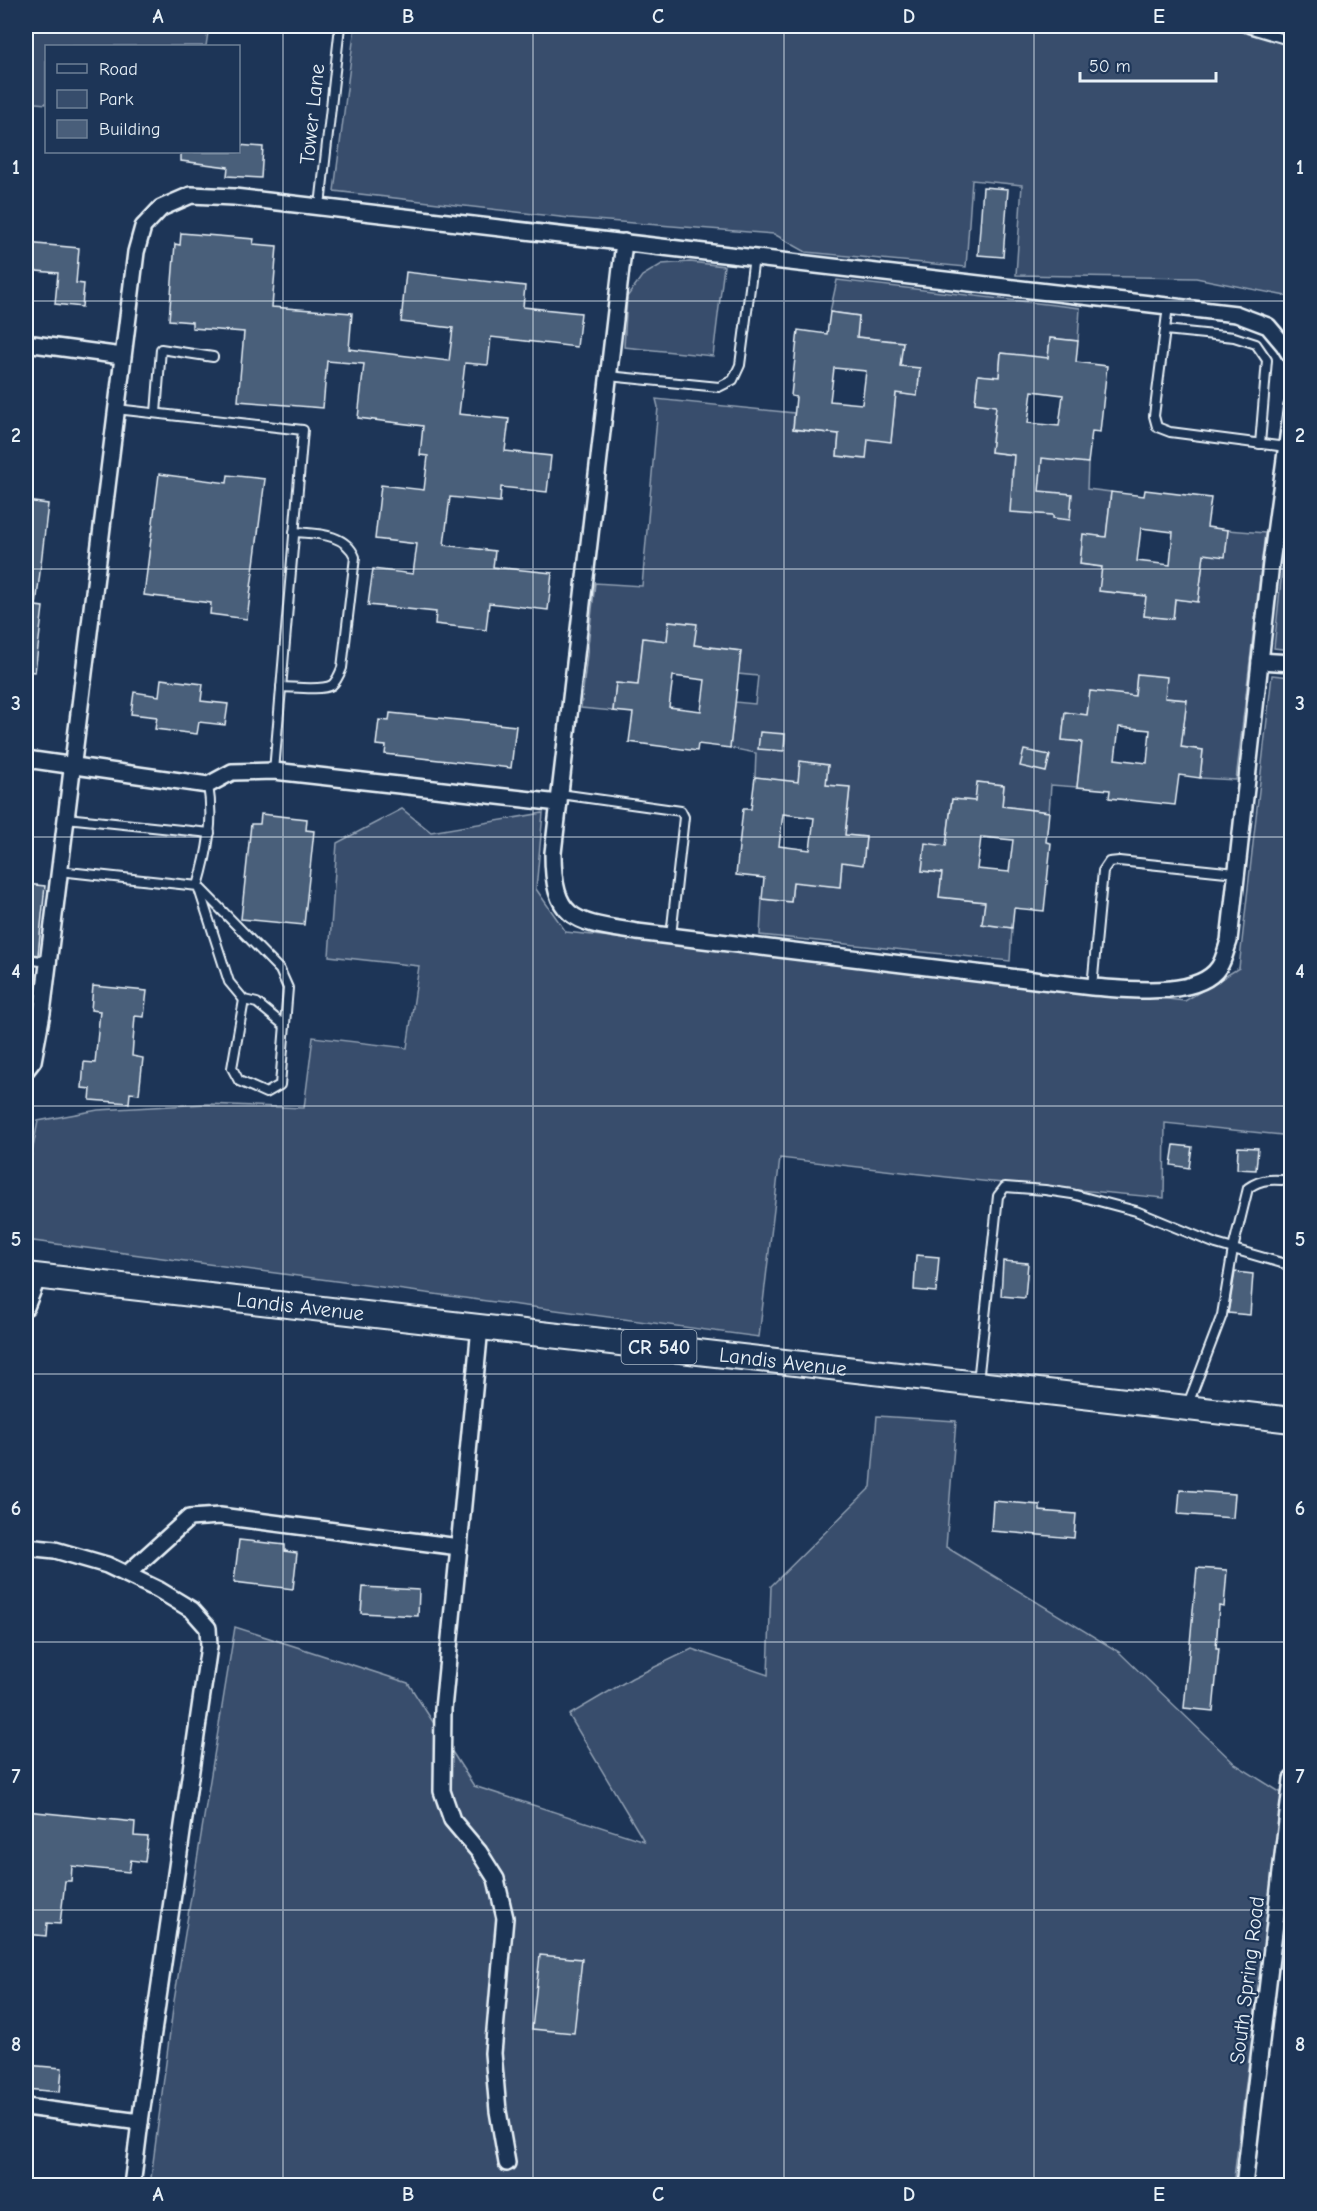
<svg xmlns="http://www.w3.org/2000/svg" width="1317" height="2211" font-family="'Comic Neue',sans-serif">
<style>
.green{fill:#374d6c;stroke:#909fb2;stroke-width:1.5}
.building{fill:#495e7a;stroke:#e8f1f8;stroke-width:1.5;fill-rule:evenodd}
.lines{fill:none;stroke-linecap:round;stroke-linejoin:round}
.lane-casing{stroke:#e8f1f8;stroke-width:12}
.street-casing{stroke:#e8f1f8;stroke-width:20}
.primary-casing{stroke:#e8f1f8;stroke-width:28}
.lane{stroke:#1d3557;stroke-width:8}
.street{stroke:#1d3557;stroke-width:15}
.primary{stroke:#1d3557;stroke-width:24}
.grid{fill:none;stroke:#e8f1f8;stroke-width:1.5;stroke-opacity:0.55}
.labels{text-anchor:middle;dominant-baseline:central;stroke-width:4.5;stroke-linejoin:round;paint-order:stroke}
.shield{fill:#1d3557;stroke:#abb9c8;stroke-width:1.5}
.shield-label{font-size:20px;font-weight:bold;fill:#e8f1f8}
.street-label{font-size:21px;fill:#e8f1f8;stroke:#1d3557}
.neatline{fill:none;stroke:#e8f1f8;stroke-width:2}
.grid-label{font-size:20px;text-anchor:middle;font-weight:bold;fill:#e8f1f8}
</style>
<rect width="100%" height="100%" fill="#1d3557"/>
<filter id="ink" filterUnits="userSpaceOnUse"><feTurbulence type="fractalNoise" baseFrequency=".0167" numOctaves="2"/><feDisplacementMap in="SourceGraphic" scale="12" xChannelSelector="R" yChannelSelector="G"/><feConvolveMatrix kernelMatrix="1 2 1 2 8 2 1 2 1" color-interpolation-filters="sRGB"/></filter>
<g filter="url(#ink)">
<g class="green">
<path d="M 26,26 L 209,26 L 206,46 L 46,46 L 46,104 L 26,102 Z"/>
<path d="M 355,26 L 1291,26 L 1291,297 L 1196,278 L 1016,275 L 1022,185 L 972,180 L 966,267 L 806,252 L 774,234 L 569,218 L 334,191 Z"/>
<path d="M 690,262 L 724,266 L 713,356 L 624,347 L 627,297 L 642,276 L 662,264 Z"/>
<path d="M 837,280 L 1080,308 L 1078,341 L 1050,338 L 1048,358 L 1001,353 L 999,377 L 978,375 L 975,403 L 996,406 L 991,452 L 1014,455 L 1012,475 L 1040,479 L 1042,458 L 1088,463 L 1087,489 L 1111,492 L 1106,537 L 1083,534 L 1080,564 L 1102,567 L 1100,591 L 1146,596 L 1144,616 L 1173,619 L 1175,599 L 1198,602 L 1204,554 L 1225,556 L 1228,530 L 1265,533 L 1236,780 L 1200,778 L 1203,750 L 1181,747 L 1187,700 L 1165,698 L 1137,674 L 1135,696 L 1090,691 L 1087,715 L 1065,712 L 1062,740 L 1082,742 L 1077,787 L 1051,785 L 1049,812 L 1002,806 L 1004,785 L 978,782 L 975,801 L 952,799 L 946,846 L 925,844 L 922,871 L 942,873 L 939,897 L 985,902 L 982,924 L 1012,928 L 1010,961 L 760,935 L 762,899 L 791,902 L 793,882 L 840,887 L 842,862 L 863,864 L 866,837 L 845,835 L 850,788 L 826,785 L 828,765 L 801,762 L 798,782 L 755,777 L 756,753 L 730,748 L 735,702 L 755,704 L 758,676 L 738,674 L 741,651 L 694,645 L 696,624 L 669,621 L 667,641 L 643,638 L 638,685 L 616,683 L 613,711 L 581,708 L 595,583 L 642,586 L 658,407 L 656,399 L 794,413 L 793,429 L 839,434 L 837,456 L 865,459 L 868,439 L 891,441 L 896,393 L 917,396 L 920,369 L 900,366 L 903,342 L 857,337 L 859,316 L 830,312 Z"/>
<path d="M 1291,482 L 1292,650 L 1291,650 L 1274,648 Z"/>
<path d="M 1272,675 L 1291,677 L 1291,1136 L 1165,1123 L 1164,1198 L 982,1181 L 780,1158 L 759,1337 L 26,1240 L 26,1184 L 38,1121 L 98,1110 L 207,1104 L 304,1108 L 313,1037 L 407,1048 L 419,966 L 329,956 L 337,843 L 402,809 L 431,832 L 543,813 L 536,889 L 566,932 L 1185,1001 L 1239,968 Z"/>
<path d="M 877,1416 L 956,1421 L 946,1547 L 1119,1652 L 1235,1764 L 1283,1794 L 1233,2185 L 150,2186 L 174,2001 L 235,1627 L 408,1683 L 474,1786 L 644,1841 L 569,1715 L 632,1678 L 692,1649 L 768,1675 L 771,1586 L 871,1487 Z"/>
</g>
<g class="building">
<path d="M 238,145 L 263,147 L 261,178 L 227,176 L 228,167 L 181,161 L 181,152 L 238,152 Z"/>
<path d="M 983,187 L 1008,189 L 1003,257 L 978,255 Z"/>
<path d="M 181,233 L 254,239 L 253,244 L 277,246 L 272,307 L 352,313 L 349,349 L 449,361 L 453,328 L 401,322 L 406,272 L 525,286 L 523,307 L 581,313 L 577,347 L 491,337 L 488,365 L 465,363 L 459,414 L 509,419 L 505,451 L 551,456 L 547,492 L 501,487 L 500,502 L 450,497 L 444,545 L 495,551 L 493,567 L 552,573 L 548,610 L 489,603 L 486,630 L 435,624 L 436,612 L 368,605 L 373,569 L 413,574 L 417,544 L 375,539 L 381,485 L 424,490 L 428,456 L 420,455 L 423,426 L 358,418 L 364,364 L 327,361 L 323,408 L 238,401 L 244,332 L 192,328 L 192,322 L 169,320 L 175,244 L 180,245 Z"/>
<path d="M 26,243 L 79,248 L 76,283 L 84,284 L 82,307 L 55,304 L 58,273 L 26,270 Z"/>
<path d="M 830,312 L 859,316 L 857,337 L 903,342 L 900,366 L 920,368 L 917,396 L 896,393 L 891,442 L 868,439 L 866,459 L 837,456 L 839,434 L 793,429 L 796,397 L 791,396 L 798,330 L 827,334 ZM 834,368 L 866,371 L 862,404 L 830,401 Z"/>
<path d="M 1050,338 L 1078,341 L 1076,362 L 1107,366 L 1100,432 L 1092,431 L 1088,463 L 1042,458 L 1039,491 L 1072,494 L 1070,520 L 1053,518 L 1053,515 L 1010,512 L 1014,455 L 991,452 L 996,406 L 975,403 L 978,375 L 999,377 L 1001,353 L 1048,358 ZM 1032,391 L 1063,395 L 1059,426 L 1028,423 Z"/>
<path d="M 159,474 L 227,483 L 228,475 L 265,479 L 247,619 L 210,614 L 211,603 L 144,595 Z"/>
<path d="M 1145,490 L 1211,498 L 1207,527 L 1228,530 L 1225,557 L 1204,554 L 1198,602 L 1175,599 L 1173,619 L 1144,616 L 1146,596 L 1099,591 L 1102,567 L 1080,564 L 1083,534 L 1106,537 L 1111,492 L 1144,496 ZM 1141,528 L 1173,532 L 1170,565 L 1137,561 Z"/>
<path d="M 26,501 L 48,504 L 36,606 L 43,607 L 35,672 L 26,671 Z"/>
<path d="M 669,621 L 697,624 L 694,645 L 741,651 L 730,748 L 698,744 L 697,751 L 629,742 L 633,713 L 613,711 L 616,683 L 638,685 L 643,638 L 667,641 ZM 673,676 L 705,680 L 701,711 L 669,707 Z"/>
<path d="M 1137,674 L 1167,677 L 1165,698 L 1187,700 L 1181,747 L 1203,750 L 1200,778 L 1179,775 L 1175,805 L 1109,798 L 1110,790 L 1077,787 L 1082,742 L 1062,740 L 1065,712 L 1087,715 L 1090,691 L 1135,696 ZM 1119,727 L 1150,730 L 1147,763 L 1115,759 Z"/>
<path d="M 161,679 L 203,684 L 201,701 L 228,704 L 225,725 L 199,722 L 197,734 L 155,729 L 157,717 L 131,714 L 134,692 L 159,696 Z"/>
<path d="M 390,713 L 516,726 L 511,768 L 385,754 L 386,746 L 376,745 L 379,720 L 389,721 Z"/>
<path d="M 760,732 L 785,734 L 784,751 L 758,749 Z"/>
<path d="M 1024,750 L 1050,755 L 1046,772 L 1020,766 Z"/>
<path d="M 800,761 L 828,765 L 826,785 L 850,787 L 845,835 L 866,837 L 863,865 L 842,862 L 840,887 L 793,882 L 791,902 L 762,899 L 764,878 L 736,875 L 743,809 L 751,809 L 755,777 L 798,782 ZM 783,814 L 814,818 L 810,850 L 779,846 Z"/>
<path d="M 977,782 L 1004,785 L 1002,806 L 1049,812 L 1046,842 L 1051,843 L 1044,911 L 1014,908 L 1012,928 L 982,924 L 985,902 L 939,897 L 942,873 L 922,871 L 925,843 L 946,846 L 952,799 L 975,801 ZM 981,837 L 1013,840 L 1009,872 L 977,869 Z"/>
<path d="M 261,814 L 307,819 L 306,830 L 314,831 L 304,925 L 241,919 L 251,824 L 260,824 Z"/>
<path d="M 26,884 L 45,886 L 38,955 L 26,953 Z"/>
<path d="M 93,986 L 147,991 L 144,1017 L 135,1016 L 132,1056 L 143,1058 L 139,1094 L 130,1093 L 129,1103 L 90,1100 L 91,1089 L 82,1088 L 84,1062 L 95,1063 L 100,1011 L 91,1010 Z"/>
<path d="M 1174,1145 L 1192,1147 L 1189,1168 L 1171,1165 Z"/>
<path d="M 1238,1147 L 1258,1148 L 1256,1170 L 1237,1169 Z"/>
<path d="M 916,1255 L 939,1257 L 936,1292 L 914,1290 Z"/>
<path d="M 1003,1261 L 1028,1263 L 1025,1298 L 1001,1296 Z"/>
<path d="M 1235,1272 L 1253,1274 L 1250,1315 L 1228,1313 Z"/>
<path d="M 1180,1490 L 1235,1494 L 1233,1518 L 1178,1514 Z"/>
<path d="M 993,1501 L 1040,1505 L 1040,1511 L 1076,1514 L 1074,1538 L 991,1531 Z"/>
<path d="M 239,1540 L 285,1545 L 285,1551 L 297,1553 L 293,1589 L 234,1582 Z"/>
<path d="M 1197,1568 L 1227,1570 L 1224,1607 L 1219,1606 L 1216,1648 L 1219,1648 L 1213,1711 L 1184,1708 Z"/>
<path d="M 363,1587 L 419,1590 L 418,1616 L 361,1613 Z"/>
<path d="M 26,1811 L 135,1822 L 134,1836 L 148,1837 L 145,1862 L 131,1860 L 129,1872 L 72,1866 L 71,1881 L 65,1881 L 60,1924 L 47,1923 L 46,1936 L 26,1934 Z"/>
<path d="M 540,1955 L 582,1959 L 574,2033 L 532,2029 Z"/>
<path d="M 26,2065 L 62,2068 L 60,2092 L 26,2089 Z"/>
</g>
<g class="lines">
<defs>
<g id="lane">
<path d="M 1241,26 L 1292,41"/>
<path d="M 320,206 L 340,26"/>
<path d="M 1168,306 L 1154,416 L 1157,427 L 1170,432 L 1286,447"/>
<path d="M 1165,330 L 1234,337 L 1256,344 L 1267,360 L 1260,444"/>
<path d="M 608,376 L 719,387 L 733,380 L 740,365 L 754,257"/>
<path d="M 116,409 L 303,430 L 274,771"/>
<path d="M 156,413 L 161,349 L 213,357"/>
<path d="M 281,687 C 293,687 322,691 332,685 C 337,681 340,673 342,668 L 355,557 C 345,533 317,534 294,532"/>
<path d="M 208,785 C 214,820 208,852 198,886 L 280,970 L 288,988 L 280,1085 L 266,1093 L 239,1081 L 232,1068 L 244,1000"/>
<path d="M 560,794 L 681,811 L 684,817 L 671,936"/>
<path d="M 66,818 L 210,833"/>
<path d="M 59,871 L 198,886 L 229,982 L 244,1000 L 257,1003 L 285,1026"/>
<path d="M 26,959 L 48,962"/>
<path d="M 1092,987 L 1103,871 L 1109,862 L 1119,861 L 1236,873"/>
<path d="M 978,1382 L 998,1196 L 1005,1187 L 1045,1190 L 1072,1194 L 1136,1211 L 1216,1244 L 1292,1266"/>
<path d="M 1188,1404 L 1222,1315 L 1233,1249 L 1248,1188 C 1262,1178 1275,1179 1292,1181"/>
</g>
<g id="street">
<path d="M 624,242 L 553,853 C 553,923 577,922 637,932 L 1092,987 C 1125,989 1198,999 1219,967 C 1224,960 1226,949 1229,941 L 1271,563 L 1292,407"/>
<path d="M 26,343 L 122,356"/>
<path d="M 1260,661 L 1292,663"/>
<path d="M 26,759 L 208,785 L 232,772 L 274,771 L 559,803"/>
<path d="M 26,1070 L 33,1061 L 42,1013 L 136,252 L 143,227 L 161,208 L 191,195 L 234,197 L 1236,314 L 1268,326 L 1284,345 L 1292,358"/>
<path d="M 26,1307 L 38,1277"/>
<path d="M 26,1547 L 55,1550 L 107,1565 L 159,1590 L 192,1610 L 208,1628 L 209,1646 L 140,2122 L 132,2186"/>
<path d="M 459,1547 L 443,1709 L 442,1791 L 452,1820 L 479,1852 L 496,1879 L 505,1918 L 493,2053 L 498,2111 L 507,2163"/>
<path d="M 127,1574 L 189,1518 L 220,1516 L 459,1547 L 480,1327"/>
<path d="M 26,2107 L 140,2122"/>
<path d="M 1244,2186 L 1292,1779"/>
</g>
<g id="primary">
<path id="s1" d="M 26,1275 L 1292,1420"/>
</g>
</defs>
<use href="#lane" class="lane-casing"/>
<use href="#street" class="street-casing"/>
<use href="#primary" class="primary-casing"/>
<use href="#lane" class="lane"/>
<use href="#street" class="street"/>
<use href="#primary" class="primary"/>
</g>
</g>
<path class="grid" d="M 283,26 L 283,2186M 533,26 L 533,2186M 784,26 L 784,2186M 1034,26 L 1034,2186M 26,301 L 1292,301M 26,569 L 1292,569M 26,837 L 1292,837M 26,1106 L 1292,1106M 26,1374 L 1292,1374M 26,1642 L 1292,1642M 26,1910 L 1292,1910"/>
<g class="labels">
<rect class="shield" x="621.5" y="1330" width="75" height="34" rx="4.5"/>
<g class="shield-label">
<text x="659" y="1347">CR 540</text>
</g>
<g class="street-label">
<text transform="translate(312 114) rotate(-84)">Tower Lane</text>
<text stroke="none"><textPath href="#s1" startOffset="276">Landis Avenue</textPath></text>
<text stroke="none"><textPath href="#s1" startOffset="762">Landis Avenue</textPath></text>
<text transform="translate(1247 1980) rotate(-83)">South Spring Road</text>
</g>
</g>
<rect width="1317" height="2211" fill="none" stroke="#1d3557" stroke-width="66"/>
<rect x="45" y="45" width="195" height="108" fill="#1d3557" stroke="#6e8097" stroke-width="1.5"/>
<rect x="57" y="64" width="30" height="9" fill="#1d3557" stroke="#6e8097" stroke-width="1.5"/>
<text x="99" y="75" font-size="18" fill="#e8f1f8">Road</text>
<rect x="57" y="90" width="30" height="18" fill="#374d6c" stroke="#6e8097" stroke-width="1.5"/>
<text x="99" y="105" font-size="18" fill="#e8f1f8">Park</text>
<rect x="57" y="120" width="30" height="18" fill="#495e7a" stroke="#6e8097" stroke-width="1.5"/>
<text x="99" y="135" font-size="18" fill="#e8f1f8">Building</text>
<path d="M1080 72v9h136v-9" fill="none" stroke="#e8f1f8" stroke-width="3"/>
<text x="1089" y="72" font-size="18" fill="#e8f1f8" stroke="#1d3557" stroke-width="4.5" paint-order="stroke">50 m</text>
<rect x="33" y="33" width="1251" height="2145" class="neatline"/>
<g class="grid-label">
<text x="158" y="23">A</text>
<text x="408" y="23">B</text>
<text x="658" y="23">C</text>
<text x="909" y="23">D</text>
<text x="1159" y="23">E</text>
<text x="16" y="174">1</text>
<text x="1300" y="174">1</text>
<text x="16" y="442">2</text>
<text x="1300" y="442">2</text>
<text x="16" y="710">3</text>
<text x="1300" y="710">3</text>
<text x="16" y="978">4</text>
<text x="1300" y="978">4</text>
<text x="16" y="1246">5</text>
<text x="1300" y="1246">5</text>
<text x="16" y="1515">6</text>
<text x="1300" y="1515">6</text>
<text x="16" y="1783">7</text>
<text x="1300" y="1783">7</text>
<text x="16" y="2051">8</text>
<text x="1300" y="2051">8</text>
<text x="158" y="2201">A</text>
<text x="408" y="2201">B</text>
<text x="658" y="2201">C</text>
<text x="909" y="2201">D</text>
<text x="1159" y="2201">E</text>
</g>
</svg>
